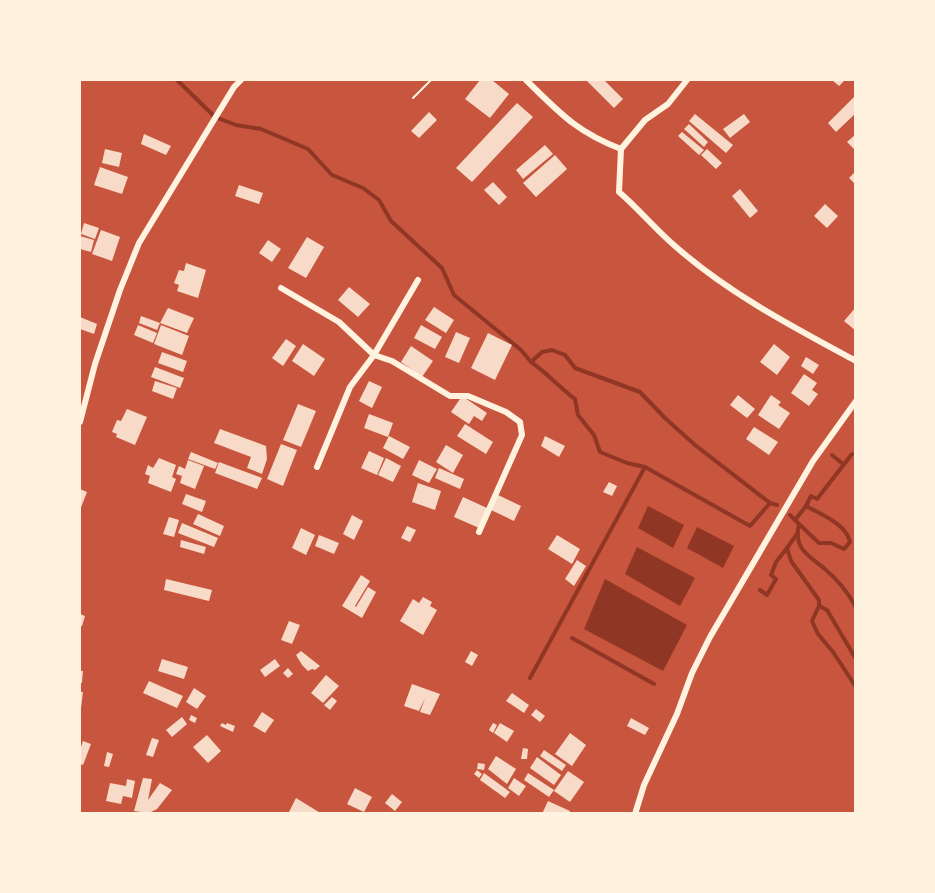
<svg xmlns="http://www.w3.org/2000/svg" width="935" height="893" font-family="Poppins,sans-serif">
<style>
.water{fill:#8f3625}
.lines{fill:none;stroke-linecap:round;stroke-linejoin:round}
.stream{stroke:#8f3625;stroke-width:4}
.building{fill:#f7dbc8}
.path{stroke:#fff3e0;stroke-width:2}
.minor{stroke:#fff3e0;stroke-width:6}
</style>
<rect width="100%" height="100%" fill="#c8553d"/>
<g class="water">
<path d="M 648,506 L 684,525 L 673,548 L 638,528 Z"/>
<path d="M 697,527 L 734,546 L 723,568 L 687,548 Z"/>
<path d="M 637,547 L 695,578 L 680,606 L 625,574 Z"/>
<path d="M 605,579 L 687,625 L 663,671 L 584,629 Z"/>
</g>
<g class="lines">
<g class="stream">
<path d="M 177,80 L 215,117 L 236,125 L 261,129 L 308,149 L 332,175 L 363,188 L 379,200 L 391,221 L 442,268 L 454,295 L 521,350 L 531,362 L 542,352 L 552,350 L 565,355 L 575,368 L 640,392 L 665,418 L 695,445 L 770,503 L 777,505"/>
<path d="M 531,362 C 547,373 559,387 575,399 L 578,415 L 594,435 L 600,452 L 627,463 L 645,467 L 750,526 L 770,503"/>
<path d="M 832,455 L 843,464"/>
<path d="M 790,515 L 799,524 C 793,550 809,555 826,570 C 838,580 848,593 856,607"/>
<path d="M 795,520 L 806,506 L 811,496 L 817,499 L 852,454"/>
<path d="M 799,524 L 819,543 L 831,543 L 844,549 L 850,542 C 846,524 822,515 806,506"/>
<path d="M 797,534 L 787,548 L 791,561 L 819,600 L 819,606 L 812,621 L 818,634 L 833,652 L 856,687"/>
<path d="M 760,590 L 767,595 L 776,579 L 771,575 L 776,562 L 787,548"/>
<path d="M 819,606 L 827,610 L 856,659"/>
<path d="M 572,638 L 654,684"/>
<path d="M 530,678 L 645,467"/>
</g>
</g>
<g class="building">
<path d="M 480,80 L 492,80 L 509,94 L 490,118 L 465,99 Z"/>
<path d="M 586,80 L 604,80 L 623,99 L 614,108 Z"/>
<path d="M 832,80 L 845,80 L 839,86 Z"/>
<path d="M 856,95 L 856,113 L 836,132 L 828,123 Z"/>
<path d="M 517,103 L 533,117 L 472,182 L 456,168 Z"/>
<path d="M 429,112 L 437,120 L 419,138 L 411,131 Z"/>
<path d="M 695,114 L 733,145 L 726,153 L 689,121 Z"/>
<path d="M 744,114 L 750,122 L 730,138 L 723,129 Z"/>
<path d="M 689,124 L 708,142 L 704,147 L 684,129 Z"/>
<path d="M 682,132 L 704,150 L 699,155 L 678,136 Z"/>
<path d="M 144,134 L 171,146 L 166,155 L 141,144 Z"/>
<path d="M 856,134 L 856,151 L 847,142 Z"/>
<path d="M 545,145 L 553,154 L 523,179 L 516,170 Z"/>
<path d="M 105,149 L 122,153 L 119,167 L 102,163 Z"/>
<path d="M 707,149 L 722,163 L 716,169 L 701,155 Z"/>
<path d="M 555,155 L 567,169 L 536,197 L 523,183 Z"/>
<path d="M 100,167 L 128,177 L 122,194 L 94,185 Z"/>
<path d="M 856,171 L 856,185 L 849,178 Z"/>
<path d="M 493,182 L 507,197 L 499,205 L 484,190 Z"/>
<path d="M 239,185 L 263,193 L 259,204 L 235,196 Z"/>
<path d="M 740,189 L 758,211 L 750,218 L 732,196 Z"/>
<path d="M 825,204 L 838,216 L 827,228 L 814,216 Z"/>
<path d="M 84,223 L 99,228 L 95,239 L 81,234 Z"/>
<path d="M 101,230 L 120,237 L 112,261 L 92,254 Z"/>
<path d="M 80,236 L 94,240 L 91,252 L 80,249 Z"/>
<path d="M 307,237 L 324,247 L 306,278 L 288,268 Z"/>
<path d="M 268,240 L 281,249 L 272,262 L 259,253 Z"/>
<path d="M 186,263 L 206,270 L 198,298 L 177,291 L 179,285 L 174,283 L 179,270 L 184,271 Z"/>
<path d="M 349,287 L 370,304 L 358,317 L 338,300 Z"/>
<path d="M 434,307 L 454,320 L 446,333 L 425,320 Z"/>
<path d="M 856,307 L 856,331 L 844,321 Z"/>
<path d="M 168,308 L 194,318 L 187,333 L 160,323 Z"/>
<path d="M 141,316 L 160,323 L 157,330 L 139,323 Z"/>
<path d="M 80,317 L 97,324 L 94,334 L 80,329 Z"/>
<path d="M 138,325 L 157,333 L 153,343 L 134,335 Z"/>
<path d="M 161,325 L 189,336 L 182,355 L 154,344 Z"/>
<path d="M 421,325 L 442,337 L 435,349 L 414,338 Z"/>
<path d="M 456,332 L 470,338 L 459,363 L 445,357 Z"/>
<path d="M 488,333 L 512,345 L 495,380 L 471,368 Z"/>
<path d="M 286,339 L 296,346 L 283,366 L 272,358 Z"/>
<path d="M 303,344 L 325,359 L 314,376 L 292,361 Z"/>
<path d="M 774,344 L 790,357 L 777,375 L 760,362 Z"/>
<path d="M 411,346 L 433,361 L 422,377 L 401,362 Z"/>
<path d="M 162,352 L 187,361 L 183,372 L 158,363 Z"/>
<path d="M 806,357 L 819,365 L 813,374 L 801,366 Z"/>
<path d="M 155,367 L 184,378 L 180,388 L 151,377 Z"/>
<path d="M 804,374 L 817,383 L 812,390 L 818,394 L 809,406 L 791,393 Z"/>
<path d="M 155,381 L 177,388 L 173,399 L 152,391 Z"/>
<path d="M 369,381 L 382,387 L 372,408 L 359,401 Z"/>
<path d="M 738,395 L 755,409 L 747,418 L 730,405 Z"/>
<path d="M 771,395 L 781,402 L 778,405 L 790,413 L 779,429 L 758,415 Z"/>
<path d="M 462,396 L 487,413 L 482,421 L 474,416 L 469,424 L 451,412 Z"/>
<path d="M 298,404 L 316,411 L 301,447 L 283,440 Z"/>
<path d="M 127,409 L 147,417 L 135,445 L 116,437 L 117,434 L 112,432 L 117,420 L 121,421 Z"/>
<path d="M 369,414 L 393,423 L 388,437 L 364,428 Z"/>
<path d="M 465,424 L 493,442 L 486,454 L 457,436 Z"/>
<path d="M 754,427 L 778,442 L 769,455 L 746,439 Z"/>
<path d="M 220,429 L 266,446 L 267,459 L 262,474 L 247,468 L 251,457 L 214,443 Z"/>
<path d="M 389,436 L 410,447 L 403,459 L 383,448 Z"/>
<path d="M 545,436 L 565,446 L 559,457 L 541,446 Z"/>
<path d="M 281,444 L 297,450 L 283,486 L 267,479 Z"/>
<path d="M 446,445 L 463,455 L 453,473 L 436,462 Z"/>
<path d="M 369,451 L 384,458 L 377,475 L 361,468 Z"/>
<path d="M 191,452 L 218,463 L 215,469 L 188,459 Z"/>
<path d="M 159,458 L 176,465 L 172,477 L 176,479 L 171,492 L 148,483 L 150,476 L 145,474 L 148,465 L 153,468 Z"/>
<path d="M 386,458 L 401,466 L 393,482 L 378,475 Z"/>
<path d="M 188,460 L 204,466 L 195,489 L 180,483 L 182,476 L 176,474 L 179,466 L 185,469 Z"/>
<path d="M 419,460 L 437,469 L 429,483 L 412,475 Z"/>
<path d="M 219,462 L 262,478 L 257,489 L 215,473 Z"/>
<path d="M 439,468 L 464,479 L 460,489 L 435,478 Z"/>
<path d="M 609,482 L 617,486 L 612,496 L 603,492 Z"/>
<path d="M 418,483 L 441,491 L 435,510 L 412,502 Z"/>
<path d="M 80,489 L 87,492 L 80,510 Z"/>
<path d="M 186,494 L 206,501 L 202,512 L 182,504 Z"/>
<path d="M 498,495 L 521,506 L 514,521 L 491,510 Z"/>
<path d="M 463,497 L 487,508 L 479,528 L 454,517 Z"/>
<path d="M 198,514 L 224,526 L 220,536 L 193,524 Z"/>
<path d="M 352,515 L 363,521 L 354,540 L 343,534 Z"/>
<path d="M 169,517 L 179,520 L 174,537 L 163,534 Z"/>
<path d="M 182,523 L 218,538 L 214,547 L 178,533 Z"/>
<path d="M 407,526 L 416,530 L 410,542 L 401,538 Z"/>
<path d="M 301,528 L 315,535 L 306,555 L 292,548 Z"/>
<path d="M 319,535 L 339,543 L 334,554 L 315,546 Z"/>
<path d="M 557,535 L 580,549 L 572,564 L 548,549 Z"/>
<path d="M 181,540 L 206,547 L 204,554 L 180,547 Z"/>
<path d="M 577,560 L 586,566 L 574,586 L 565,579 Z"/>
<path d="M 361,575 L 370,581 L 355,606 L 356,607 L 368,587 L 376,592 L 362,618 L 342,606 Z"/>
<path d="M 166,579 L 212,590 L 209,601 L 164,590 Z"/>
<path d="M 423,597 L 432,602 L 430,606 L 437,610 L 423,635 L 400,621 L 413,599 L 419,603 Z"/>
<path d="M 80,614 L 85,616 L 82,626 L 80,626 Z"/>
<path d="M 289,621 L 300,625 L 292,644 L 281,640 Z"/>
<path d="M 301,651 L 320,666 L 315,670 L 312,669 L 308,671 L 302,665 L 296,655 Z"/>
<path d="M 471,651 L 478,655 L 472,666 L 465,662 Z"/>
<path d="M 162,659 L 188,667 L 184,679 L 158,671 Z"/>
<path d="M 275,659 L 280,666 L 265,677 L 260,670 Z"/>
<path d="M 288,668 L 293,674 L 288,678 L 283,673 Z"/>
<path d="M 80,671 L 83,671 L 82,683 L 80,683 Z"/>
<path d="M 326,675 L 339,686 L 323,703 L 311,693 Z"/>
<path d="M 149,681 L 183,696 L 177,708 L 143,693 Z"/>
<path d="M 412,684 L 440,694 L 430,715 L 420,712 L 425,698 L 419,711 L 404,706 Z"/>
<path d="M 194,688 L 206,696 L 197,709 L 186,702 Z"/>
<path d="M 80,692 L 83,692 L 81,708 L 80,707 Z"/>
<path d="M 512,693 L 529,705 L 524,713 L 506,701 Z"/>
<path d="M 332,697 L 337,701 L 330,710 L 324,705 Z"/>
<path d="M 536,709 L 545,716 L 540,722 L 531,715 Z"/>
<path d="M 262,712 L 274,720 L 265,733 L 253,726 Z"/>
<path d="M 191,715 L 197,718 L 195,723 L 189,720 Z"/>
<path d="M 182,717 L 187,724 L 172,737 L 166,730 Z"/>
<path d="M 631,718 L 649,728 L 645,735 L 627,726 Z"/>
<path d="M 222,723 L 226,725 L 227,723 L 235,726 L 233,732 L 220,726 Z"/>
<path d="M 493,723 L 497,725 L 493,733 L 489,730 Z"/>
<path d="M 500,723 L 514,731 L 507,742 L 494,733 Z"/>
<path d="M 570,733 L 586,745 L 572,766 L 555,754 Z"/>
<path d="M 207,735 L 221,751 L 208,763 L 193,747 Z"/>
<path d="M 152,738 L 159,740 L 153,757 L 146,755 Z"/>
<path d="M 83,741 L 91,744 L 83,765 L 80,764 L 80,750 Z"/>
<path d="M 523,748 L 528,749 L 527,759 L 521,759 Z"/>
<path d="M 544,750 L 566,765 L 562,771 L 540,756 Z"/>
<path d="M 107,752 L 113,754 L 109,767 L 104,766 Z"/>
<path d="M 496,756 L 516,769 L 507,784 L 488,769 Z"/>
<path d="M 537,757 L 561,775 L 554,785 L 530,768 Z"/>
<path d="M 478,763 L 485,764 L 484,770 L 477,769 Z"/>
<path d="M 477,770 L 482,774 L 479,778 L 474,774 Z"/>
<path d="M 568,771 L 584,782 L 570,802 L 554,791 Z"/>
<path d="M 484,773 L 510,792 L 505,798 L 480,780 Z"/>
<path d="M 528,773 L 554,790 L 549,797 L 524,780 Z"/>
<path d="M 143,778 L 152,779 L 148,800 L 160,783 L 172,790 L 157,809 L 149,813 L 134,811 Z"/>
<path d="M 514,778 L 526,786 L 519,796 L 508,788 Z"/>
<path d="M 127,779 L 135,781 L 132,798 L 123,796 L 121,804 L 106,801 L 110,783 L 126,786 Z"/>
<path d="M 355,788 L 372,797 L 364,812 L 347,804 Z"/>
<path d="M 392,794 L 402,802 L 395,811 L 385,803 Z"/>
<path d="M 296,798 L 322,814 L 288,814 Z"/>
<path d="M 548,801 L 570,811 L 569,814 L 542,814 Z"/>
</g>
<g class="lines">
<path class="path" d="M 413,98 L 431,80"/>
<g class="minor">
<path d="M 526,80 C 559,112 576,132 621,149"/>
<path d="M 687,80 L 668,104 L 645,120 L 621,149 L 619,192 C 639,209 655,229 675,246 C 728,293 793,327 856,361"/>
<path d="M 281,288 L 339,322 L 374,355 L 392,361 L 450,396 L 468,396 L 506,412 L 520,422 L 522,435 L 479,532"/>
<path d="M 80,422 L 95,364 L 120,290 L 139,243 L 234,87 L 241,80"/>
<path d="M 317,467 L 350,387 L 374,355 L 418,280"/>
<path d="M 635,814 L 644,785 L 677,714 L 692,673 L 710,637 L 813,461 L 856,401"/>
</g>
</g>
<rect width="935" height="893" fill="none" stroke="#fff3e0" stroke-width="162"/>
</svg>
